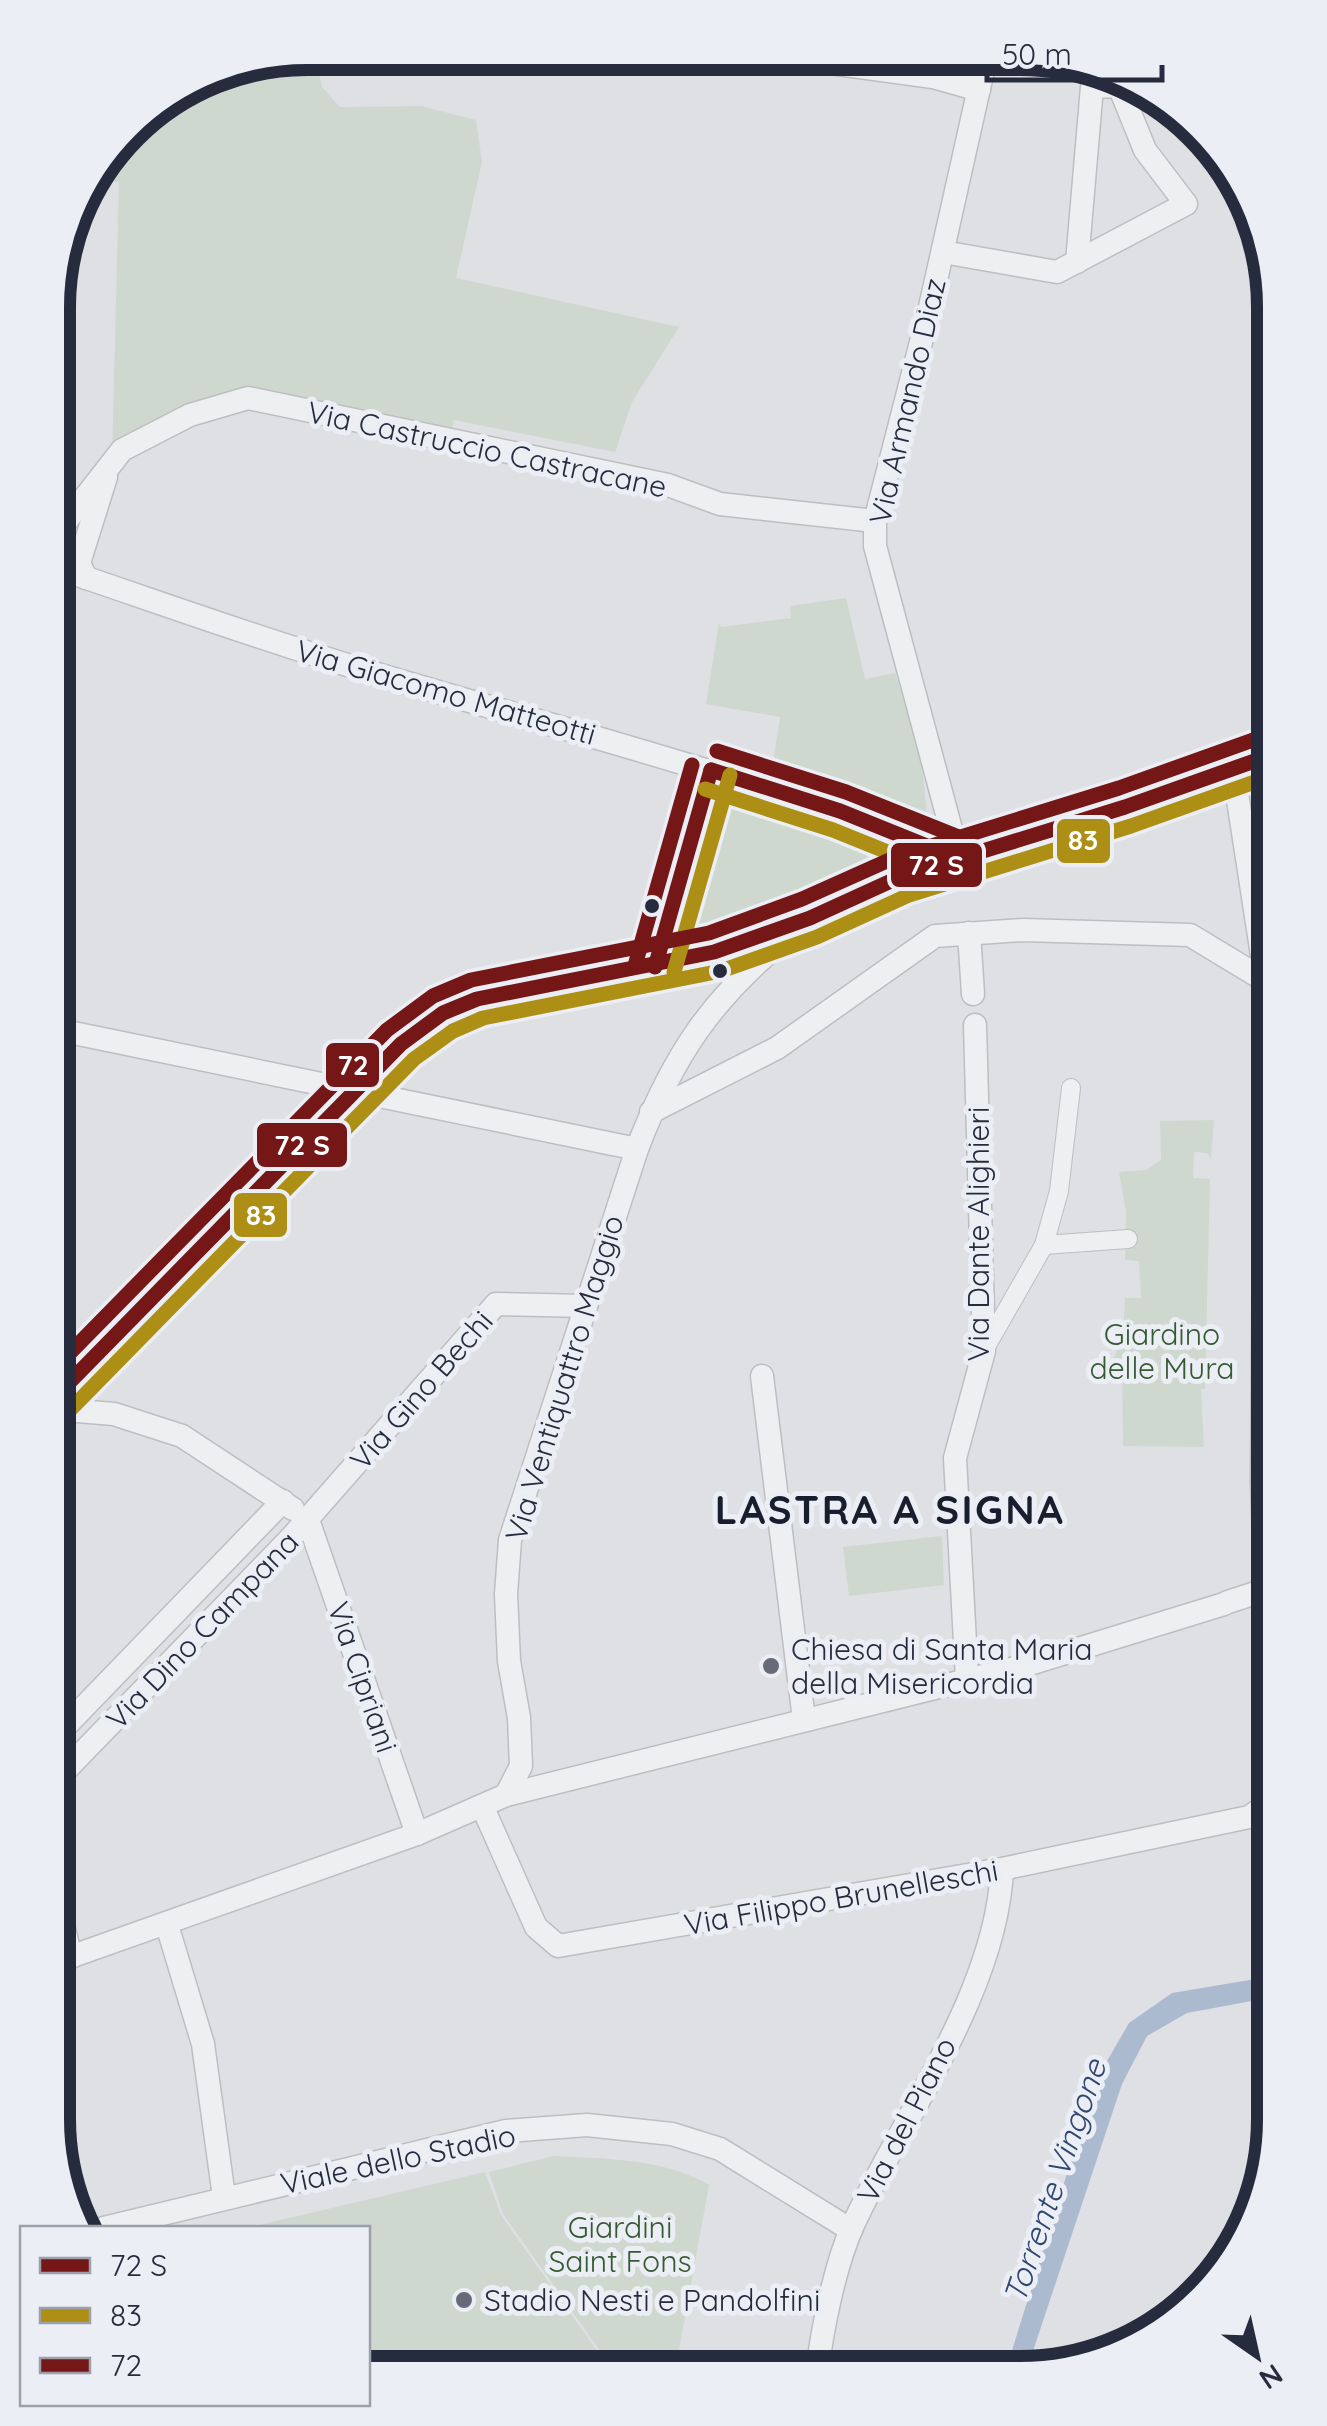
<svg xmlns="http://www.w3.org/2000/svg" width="1327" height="2426" font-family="Quicksand,sans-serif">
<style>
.green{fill:#ced8cf}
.water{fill:#acbad0}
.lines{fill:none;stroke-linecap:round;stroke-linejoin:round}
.pedestrian-casing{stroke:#bdbec2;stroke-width:20}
.minor-casing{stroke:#bdbec2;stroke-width:25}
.primary-casing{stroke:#babdc2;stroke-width:38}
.pedestrian{stroke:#eeeff1;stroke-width:18}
.minor{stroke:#eeeff1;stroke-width:22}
.primary{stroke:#f3f4f5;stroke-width:35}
.bus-1-casing{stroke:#ebeef4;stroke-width:22}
.bus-2-casing{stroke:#ebeef4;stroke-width:22}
.bus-3-casing{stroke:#ebeef4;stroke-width:22}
.bus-1{stroke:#751617;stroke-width:15}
.bus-2{stroke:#ae8f15;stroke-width:15}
.bus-3{stroke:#751617;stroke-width:15}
.bus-dot{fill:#262c3d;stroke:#ebeef4;stroke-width:4}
.poi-dot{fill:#676b77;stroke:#ebeef4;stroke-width:4}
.labels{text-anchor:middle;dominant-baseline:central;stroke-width:10;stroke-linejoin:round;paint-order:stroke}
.street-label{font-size:30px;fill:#262c3d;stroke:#ebeef4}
.park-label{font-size:30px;fill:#375933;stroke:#ebeef4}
.poi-label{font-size:30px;fill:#262c3d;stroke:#ebeef4;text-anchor:start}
.water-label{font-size:32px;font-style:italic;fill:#304771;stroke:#ebeef4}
.district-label{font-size:40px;font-weight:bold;letter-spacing:2.5px;fill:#181e2e;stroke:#ebeef4}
.rim{fill:none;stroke:#262c3d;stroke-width:12}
.line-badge{stroke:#ebeef4;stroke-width:4}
.badge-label{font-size:28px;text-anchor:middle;font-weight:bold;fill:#fff}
</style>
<rect width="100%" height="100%" fill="#dfe0e4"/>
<g class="green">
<path d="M 315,53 L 322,87 L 340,107 L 421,106 L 476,120 L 482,162 L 456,278 L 679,327 L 632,402 L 615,452 L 454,420 L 450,441 L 248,398 L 112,460 L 119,182 L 92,178 L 139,116 L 210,72 Z"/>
<path d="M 846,598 L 865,679 L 895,673 L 920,746 L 927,815 L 919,822 L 785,777 L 774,756 L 780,717 L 706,704 L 719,623 L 721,627 L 791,618 L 790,606 Z"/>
<path d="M 718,796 L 869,840 L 867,866 L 819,896 L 702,932 L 689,908 Z"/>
<path d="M 1214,1120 L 1211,1159 L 1207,1153 L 1194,1152 L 1193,1178 L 1210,1179 L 1205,1389 L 1201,1389 L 1204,1447 L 1123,1446 L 1122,1363 L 1113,1360 L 1123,1337 L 1125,1298 L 1141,1298 L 1139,1261 L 1125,1260 L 1126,1212 L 1119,1172 L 1146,1170 L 1161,1160 L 1160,1121 Z"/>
<path d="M 942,1536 L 944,1585 L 849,1596 L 843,1547 Z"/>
<path d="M 554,2156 C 605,2159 664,2158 709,2185 L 675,2372 L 615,2372 L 503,2214 L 489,2172 Z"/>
<path d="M 485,2172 L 501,2215 L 612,2372 L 368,2372 L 368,2228 L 247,2228 Z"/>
</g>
<path class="water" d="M 1274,1976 L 1274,1997 L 1187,2013 L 1147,2036 L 1122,2084 L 1026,2372 L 1005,2373 L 1096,2080 L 1129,2023 L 1172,1993 Z"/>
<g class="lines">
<defs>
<g id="pedestrian">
<path d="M 1044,1245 L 1128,1239"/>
<path d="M 984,1350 L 1044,1245 L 1059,1191 L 1071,1088"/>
</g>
<g id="minor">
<path d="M 772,55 L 933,77 L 979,90"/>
<path d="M 943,252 L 1057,272 L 1186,204 L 1145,150 L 1119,86 L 1092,87 L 1077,262"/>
<path d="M 54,537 L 122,450 L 190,415 L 248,398 L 668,485 L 720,504 L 875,521"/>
<path d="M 54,567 C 155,601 255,637 357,668 C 559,729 763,779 959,859"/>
<path d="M 86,578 L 79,563 L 106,477"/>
<path d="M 1236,787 L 1266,981 L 1262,1481 L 1264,1541 L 1274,1570"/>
<path d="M 854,823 L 889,856 L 902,876"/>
<path d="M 959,859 L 875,546 L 875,521 L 930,307 L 986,57"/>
<path d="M 969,933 L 973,994"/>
<path d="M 655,967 L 711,770"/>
<path d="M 54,1029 L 637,1149"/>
<path d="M 651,1112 L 777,1048 L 935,936 L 1023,930 L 1190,935 L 1266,981"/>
<path d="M 762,1376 L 804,1720"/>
<path d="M 53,1409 L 114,1414 L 182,1436 L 293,1509"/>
<path d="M 308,1520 L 417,1834"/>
<path d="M 1228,1602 L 1274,1587"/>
<path d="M 967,1679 L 955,1458 L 984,1351 L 975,1025"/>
<path d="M 53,1739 L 283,1501"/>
<path d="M 53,1783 L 290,1539 L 496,1304 L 586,1306"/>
<path d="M 506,1795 L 1023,1666 L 1224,1604"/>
<path d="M 483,1808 L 536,1927 L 558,1946 L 1002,1869 L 1249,1817 L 1274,1800"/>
<path d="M 53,1886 L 71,1957"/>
<path d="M 167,1925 L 203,2044 L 224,2197"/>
<path d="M 53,1963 L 417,1834 L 506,1795 L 521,1766 L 519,1718 L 509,1661 L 506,1594 L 510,1540 L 637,1149 C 673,1055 713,996 792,933"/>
<path d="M 104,2228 L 506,2131 L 587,2125 L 672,2134 L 720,2149 L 851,2230"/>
<path d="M 817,2373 C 822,2329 835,2265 853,2225 C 903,2116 997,1991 1002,1869"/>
</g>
<path id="primary" d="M 53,1399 L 401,1044 L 443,1013 L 477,999 L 714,952 L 810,918 L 902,876 L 1125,807 L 1274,754"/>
</defs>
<use href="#pedestrian" class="pedestrian-casing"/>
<use href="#minor" class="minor-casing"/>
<use href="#primary" class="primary-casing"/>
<use href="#pedestrian" class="pedestrian"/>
<use href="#minor" class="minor"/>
<use href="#primary" class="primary"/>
<defs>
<g id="bus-1">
<path d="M 711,770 L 840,811 L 959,859"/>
<path d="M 655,967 L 711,770"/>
<path d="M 53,1399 L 401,1044 L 443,1013 L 477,999 L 714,952 L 810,918 L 902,876 L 1125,807 L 1274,754"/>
</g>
<g id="bus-2">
<path d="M 705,789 L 833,830 L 952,878"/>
<path d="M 674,972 L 730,775"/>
<path d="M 67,1413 L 414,1059 L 453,1031 L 483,1018 L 721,971 L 817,937 L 909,895 L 1131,826 L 1274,775"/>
</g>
<g id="bus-3">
<path d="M 717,751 L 846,792 L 966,840"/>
<path d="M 636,962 L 692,765"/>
<path d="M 53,1370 L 387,1030 L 433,996 L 471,980 L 709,933 L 802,899 L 896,857 L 1119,788 L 1267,735"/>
</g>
</defs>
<use href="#bus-1" class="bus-1-casing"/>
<use href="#bus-2" class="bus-2-casing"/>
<use href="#bus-3" class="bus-3-casing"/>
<use href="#bus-1" class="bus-1"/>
<use href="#bus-2" class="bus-2"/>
<use href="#bus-3" class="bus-3"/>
</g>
<g class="bus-dot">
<circle cx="652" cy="906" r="9"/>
<circle cx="720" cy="971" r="9"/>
</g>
<g class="poi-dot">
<circle cx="771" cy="1666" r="10"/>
<circle cx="464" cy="2300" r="10"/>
</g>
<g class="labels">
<g class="street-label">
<text transform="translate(907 401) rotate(-77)">Via Armando Diaz</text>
<text transform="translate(487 449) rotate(12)">Via Castruccio Castracane</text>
<text transform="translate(446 692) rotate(16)">Via Giacomo Matteotti</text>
<text transform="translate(978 1234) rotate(-90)">Via Dante Alighieri</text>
<text transform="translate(564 1378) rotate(-73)">Via Ventiquattro Maggio</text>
<text transform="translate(421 1390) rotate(-49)">Via Gino Bechi</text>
<text transform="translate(202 1630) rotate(-46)">Via Dino Campana</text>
<text transform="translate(363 1677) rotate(71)">Via Cipriani</text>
<text transform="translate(841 1897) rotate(-10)">Via Filippo Brunelleschi</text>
<text transform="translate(906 2120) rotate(-63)">Via del Piano</text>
<text transform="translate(398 2159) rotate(-12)">Viale dello Stadio</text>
</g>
<g class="park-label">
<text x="1162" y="1334">Giardino<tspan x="1162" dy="34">delle Mura</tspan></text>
<text x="620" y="2227">Giardini<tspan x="620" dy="34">Saint Fons</tspan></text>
</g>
<g class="poi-label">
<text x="791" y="1649">Chiesa di Santa Maria<tspan x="791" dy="34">della Misericordia</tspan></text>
<text x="484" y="2300">Stadio Nesti e Pandolfini</text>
</g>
<g class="water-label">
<text transform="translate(1054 2181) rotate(-71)">Torrente Vingone</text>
</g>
<g class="district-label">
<text x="890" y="1509">LASTRA A SIGNA</text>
</g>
</g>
<path d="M0 0H1327V2426H0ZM307 70H1020A237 237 0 0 1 1257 307V2119A237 237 0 0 1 1020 2356H307A237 237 0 0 1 70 2119V307A237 237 0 0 1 307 70Z" fill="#ebeef4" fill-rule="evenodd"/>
<path class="rim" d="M307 70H1020A237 237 0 0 1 1257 307V2119A237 237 0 0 1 1020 2356H307A237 237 0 0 1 70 2119V307A237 237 0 0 1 307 70Z"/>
<g class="line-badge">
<rect x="1055" y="817" width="57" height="48" rx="10" fill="#ae8f15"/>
<rect x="889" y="841" width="95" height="48" rx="10" fill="#751617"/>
<rect x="324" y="1041" width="57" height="48" rx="10" fill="#751617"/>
<rect x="255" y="1121" width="94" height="48" rx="10" fill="#751617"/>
<rect x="232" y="1191" width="57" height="48" rx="10" fill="#ae8f15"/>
</g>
<g class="badge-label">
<text x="1083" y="850">83</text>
<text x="936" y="875">72 S</text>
<text x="353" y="1075">72</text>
<text x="302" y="1155">72 S</text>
<text x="261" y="1225">83</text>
</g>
<rect x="20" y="2226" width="350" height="180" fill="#ebeef4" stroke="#9ca0ab" stroke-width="2.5"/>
<rect x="40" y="2258" width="50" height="15" fill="#751617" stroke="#9ca0ab" stroke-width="2.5"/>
<text x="110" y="2276" font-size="30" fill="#262c3d">72 S</text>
<rect x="40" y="2308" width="50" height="15" fill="#ae8f15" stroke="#9ca0ab" stroke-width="2.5"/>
<text x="110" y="2326" font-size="30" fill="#262c3d">83</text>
<rect x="40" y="2358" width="50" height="15" fill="#751617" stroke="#9ca0ab" stroke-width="2.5"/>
<text x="110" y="2376" font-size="30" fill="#262c3d">72</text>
<g transform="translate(1257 2356) rotate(146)" stroke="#ebeef4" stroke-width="8" paint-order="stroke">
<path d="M0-8L18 38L0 25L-18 38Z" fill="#262c3d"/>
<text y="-15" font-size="28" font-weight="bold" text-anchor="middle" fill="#262c3d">N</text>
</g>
<path d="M987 65v15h175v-15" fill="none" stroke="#262c3d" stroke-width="5"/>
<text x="1002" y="65" font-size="30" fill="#262c3d" stroke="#ebeef4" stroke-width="8" paint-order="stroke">50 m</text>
</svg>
